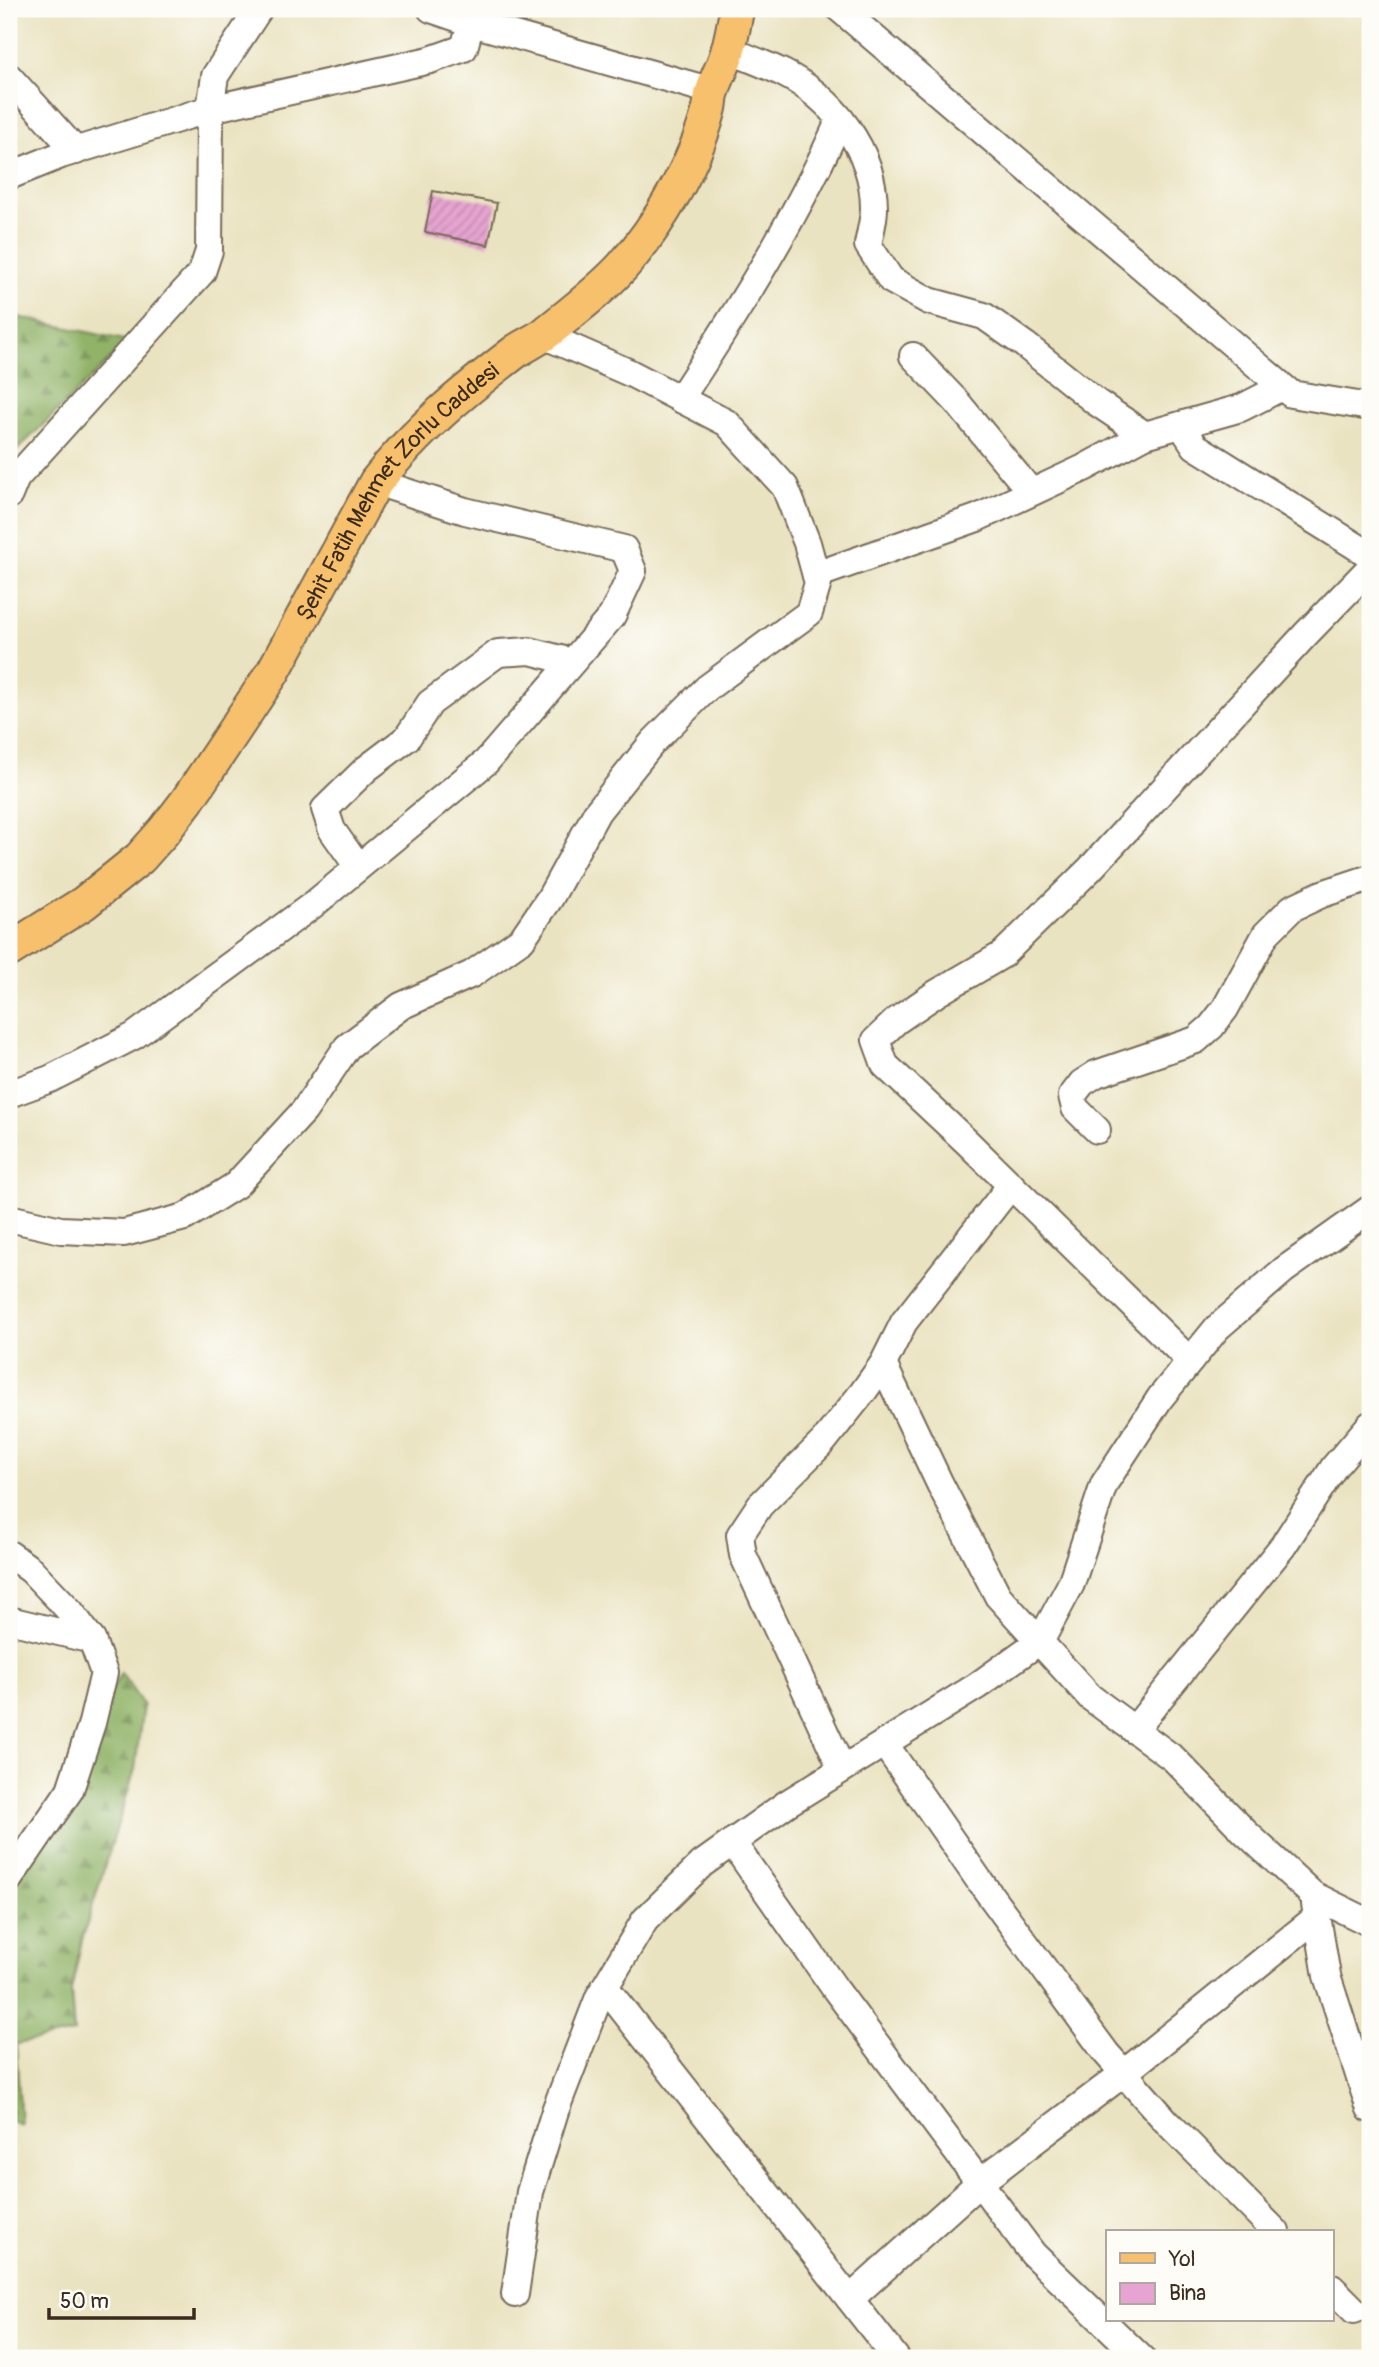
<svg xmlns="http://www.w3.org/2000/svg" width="1379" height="2367" font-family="Pangolin,sans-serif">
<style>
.forest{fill:url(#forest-firs);stroke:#666e43;stroke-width:2}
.building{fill:url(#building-hatch)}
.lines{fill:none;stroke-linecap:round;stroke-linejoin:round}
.minor-casing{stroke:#786b57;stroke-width:30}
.major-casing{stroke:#786b57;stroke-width:37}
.minor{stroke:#fff;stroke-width:26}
.major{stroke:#f7c06c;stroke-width:33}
.labels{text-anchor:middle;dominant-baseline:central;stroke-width:6;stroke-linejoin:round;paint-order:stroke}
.street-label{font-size:23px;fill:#3b2a1e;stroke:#fdfcf7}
</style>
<defs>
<pattern id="forest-firs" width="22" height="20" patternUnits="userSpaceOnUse" patternTransform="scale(1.75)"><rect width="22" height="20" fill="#90b368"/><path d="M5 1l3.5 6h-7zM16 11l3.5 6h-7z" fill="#779255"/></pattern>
<pattern id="building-hatch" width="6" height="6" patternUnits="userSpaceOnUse" patternTransform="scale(1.75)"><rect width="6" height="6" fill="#e7a4d2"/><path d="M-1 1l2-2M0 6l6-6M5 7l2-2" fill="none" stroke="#bc86aa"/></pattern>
</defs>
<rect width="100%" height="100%" fill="#fdfcf7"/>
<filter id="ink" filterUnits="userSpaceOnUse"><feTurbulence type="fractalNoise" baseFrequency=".0143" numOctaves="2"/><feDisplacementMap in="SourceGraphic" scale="14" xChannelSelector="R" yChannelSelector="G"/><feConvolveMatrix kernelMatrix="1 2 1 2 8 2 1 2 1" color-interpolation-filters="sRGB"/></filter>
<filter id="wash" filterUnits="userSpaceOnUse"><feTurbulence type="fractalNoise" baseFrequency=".00686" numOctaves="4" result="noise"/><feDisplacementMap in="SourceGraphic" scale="28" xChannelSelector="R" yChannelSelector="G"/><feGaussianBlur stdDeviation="1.57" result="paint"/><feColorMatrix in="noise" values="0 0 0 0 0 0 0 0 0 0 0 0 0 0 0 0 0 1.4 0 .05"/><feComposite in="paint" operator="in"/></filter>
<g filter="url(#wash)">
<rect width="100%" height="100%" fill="#eae3c1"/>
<g class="forest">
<path d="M 9,315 L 129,341 L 9,458 Z"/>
<path d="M 121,1673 L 143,1705 L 135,1769 L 82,1940 L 71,1991 L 74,2033 L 16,2044 L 21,2125 L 9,2120 L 9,1887 L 67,1769 Z"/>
</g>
<g id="blocks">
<path class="building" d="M 433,191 L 497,203 L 488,245 L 425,232 Z"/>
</g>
</g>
<g filter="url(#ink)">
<use href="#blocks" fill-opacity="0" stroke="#786b57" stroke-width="2"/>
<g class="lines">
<defs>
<g id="minor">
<path d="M 431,9 L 472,23 L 712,91"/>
<path d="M 840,9 L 1291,394 L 1370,407"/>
<path d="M 728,50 C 746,57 765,64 783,73 C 833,98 874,150 874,208 C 874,220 870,233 868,245 L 891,280 L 929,301 L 984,316 L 1025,345 L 1096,402 L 1145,435"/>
<path d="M 9,77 L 76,151"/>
<path d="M 9,176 L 61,155 L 210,109 L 430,60 L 464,48 L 475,9"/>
<path d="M 913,356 L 956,401 L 1031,492"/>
<path d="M 680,399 C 738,310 798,216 840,119"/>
<path d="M 1181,425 L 1195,446 L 1370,555"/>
<path d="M 9,495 L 16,478 L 202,272 L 209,251 L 210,109 L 215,76 L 259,9"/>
<path d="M 816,575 L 977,518 L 1084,468 L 1145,435 L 1241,408 L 1282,387"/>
<path d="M 358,867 L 332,830 L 325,809 L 366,769 L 407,738 L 430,703 L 498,653 L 530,651 L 572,662"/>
<path d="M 9,1094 L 50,1079 L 134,1036 L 314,904 L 486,762 L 612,616 L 633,571 L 624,549 L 465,511 L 376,482"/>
<path d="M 1097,1130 L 1075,1108 L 1072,1096 L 1082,1083 L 1096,1074 L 1196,1040 L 1211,1027 L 1225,1009 L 1266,934 L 1292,908 L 1322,894 L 1370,878"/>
<path d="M 9,1218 L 61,1230 L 124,1233 L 185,1217 L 236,1185 L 304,1111 L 347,1047 L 401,1006 L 472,974 L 522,939 L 550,898 L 597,812 L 653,742 L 707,688 L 809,613 L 818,583 L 807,543 L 785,487 L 727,423 L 630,373 L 543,335"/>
<path d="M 1190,1361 L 968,1143 L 885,1065 L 876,1040 L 896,1021 L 937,993 L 1002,955 L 1090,869 L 1306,634 L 1370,568"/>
<path d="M 883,1364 L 940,1484 L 998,1596 L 1090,1697 L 1174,1759 L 1245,1832 L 1313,1895 L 1370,1923"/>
<path d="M 9,1554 L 31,1570 L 71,1612 L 92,1640 L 104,1673 L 92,1723 L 70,1790 L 9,1879"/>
<path d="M 9,1620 L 92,1640"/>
<path d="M 1134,1730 L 1283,1546 L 1334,1467 L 1370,1425"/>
<path d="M 884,1743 L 979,1880 L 1106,2053 L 1167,2122 L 1276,2232"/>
<path d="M 842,1769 L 743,1555 L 740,1535 L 760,1505 L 823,1442 L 863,1392 L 883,1364 L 904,1322 L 1011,1185"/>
<path d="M 732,1842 L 836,1990 L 1033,2254 L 1141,2358"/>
<path d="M 1315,1904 L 1327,1976 L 1370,2109"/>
<path d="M 605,1987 L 896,2358"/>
<path d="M 1332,2288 L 1354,2310"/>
<path d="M 515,2294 L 530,2192 L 555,2111 L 599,1997 L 645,1920 L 702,1864 L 786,1804 L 977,1686 L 1041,1640 L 1071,1584 L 1104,1484 L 1160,1398 L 1217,1328 L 1284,1270 L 1370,1209"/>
<path d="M 850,2299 L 979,2183 L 1124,2073 L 1317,1917"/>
</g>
<g id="major">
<path id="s1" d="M 9,950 L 84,903 L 140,858 L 164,831 L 187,801 L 273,672 L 376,482 C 415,431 464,391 515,352 C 525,345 537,340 546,333 C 572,312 600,291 622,267 C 659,226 695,163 709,110 C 711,104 710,96 713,90 C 717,76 725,64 728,50 C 732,37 734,22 737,9"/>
</g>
</defs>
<use href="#minor" class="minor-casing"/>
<use href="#major" class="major-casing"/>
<use href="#minor" class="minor"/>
<use href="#major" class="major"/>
</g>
</g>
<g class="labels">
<g class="street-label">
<text stroke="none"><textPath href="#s1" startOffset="611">Şehit Fatih Mehmet Zorlu Caddesi</textPath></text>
</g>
</g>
<rect width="1379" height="2367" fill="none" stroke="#fdfcf7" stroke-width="35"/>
<rect x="1106" y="2230" width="228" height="91" fill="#fdfcf7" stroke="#afa8a0" stroke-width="2"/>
<rect x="1120" y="2253" width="35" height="10" fill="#f7c06c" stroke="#afa8a0" stroke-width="2"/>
<text x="1169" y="2266" font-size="21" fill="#3b2a1e">Yol</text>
<rect x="1120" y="2283" width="35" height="21" fill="#e7a4d2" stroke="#afa8a0" stroke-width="2"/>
<text x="1169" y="2300" font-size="21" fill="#3b2a1e">Bina</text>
<path d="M49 2308v10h145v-10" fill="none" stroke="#3b2a1e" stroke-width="3.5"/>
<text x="60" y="2308" font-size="21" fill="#3b2a1e" stroke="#fdfcf7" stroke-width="5" paint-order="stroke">50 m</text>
</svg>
